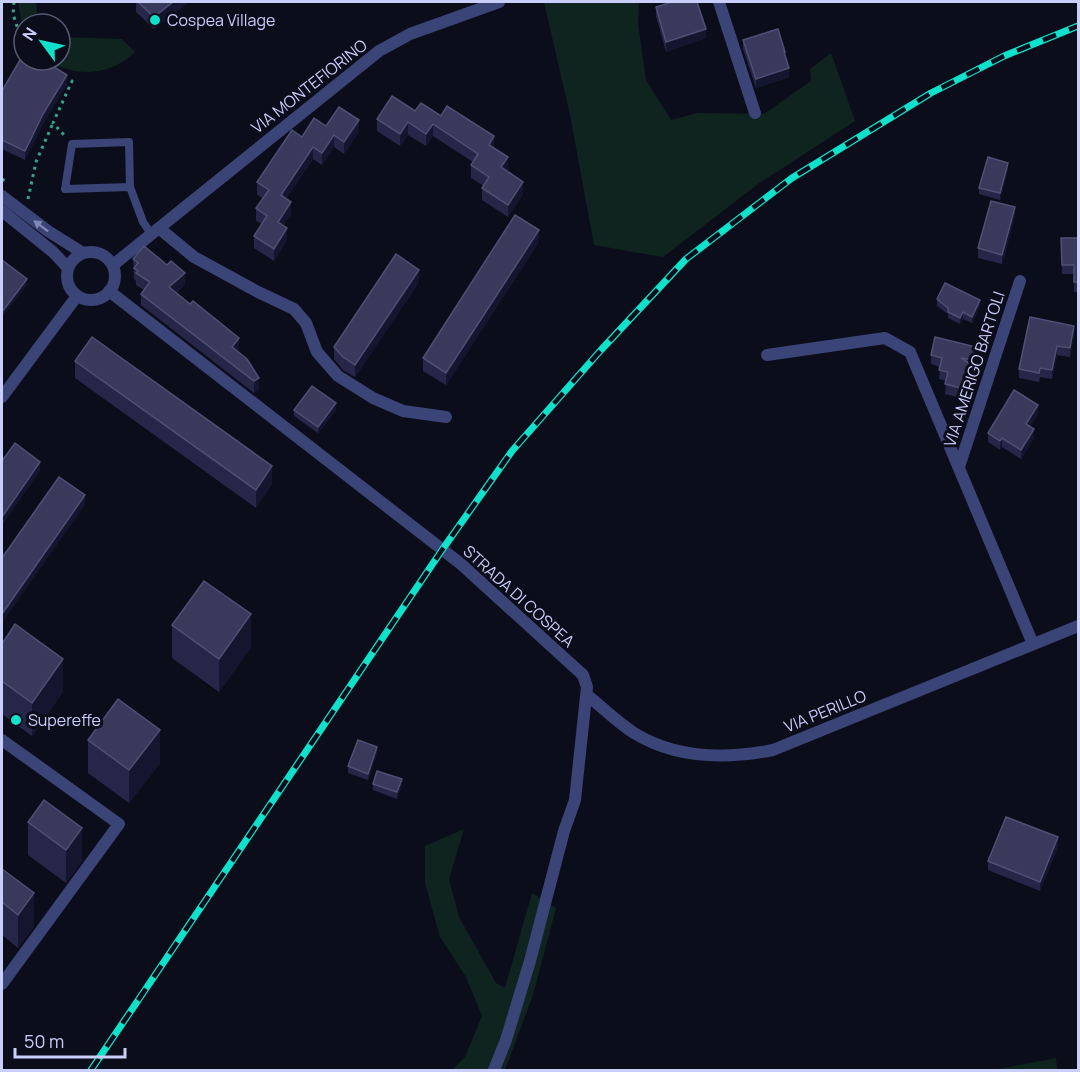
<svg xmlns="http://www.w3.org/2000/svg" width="1080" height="1072" font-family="Manrope,sans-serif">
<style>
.green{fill:#10241f}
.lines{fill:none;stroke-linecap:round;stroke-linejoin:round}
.path{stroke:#35a486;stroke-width:3;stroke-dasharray:3 4.5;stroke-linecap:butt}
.lane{stroke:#3a4476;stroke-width:8}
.street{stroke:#3a4476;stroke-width:12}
.rail-casing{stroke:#10e1ca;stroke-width:7}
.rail{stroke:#0c0d1b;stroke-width:4.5;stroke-dasharray:14;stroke-linecap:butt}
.wall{fill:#262748}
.shaded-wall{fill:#14152e}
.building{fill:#38395b;stroke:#4e5074;stroke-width:1.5}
.oneway{fill:#8289b8}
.poi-dot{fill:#10e1ca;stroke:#0c0d1b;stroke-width:2}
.labels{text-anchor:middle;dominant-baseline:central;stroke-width:6;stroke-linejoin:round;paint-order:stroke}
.poi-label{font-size:16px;fill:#c9cefb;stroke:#0c0d1b;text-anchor:start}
.street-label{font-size:16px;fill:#c9cefb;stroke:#0c0d1b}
</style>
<rect width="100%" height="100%" fill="#0c0d1b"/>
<g class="green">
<path d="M 18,2 L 36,2 L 38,24 L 24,24 L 24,37 Z"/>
<path d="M 544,2 L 639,2 L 638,24 L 646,80 L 671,120 L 697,113 L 764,114 L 811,81 L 810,69 L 831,53 L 855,121 L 758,184 L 663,257 L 594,245 L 570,115 Z"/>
<path d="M 60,37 L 122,39 L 135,52 C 109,77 75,77 45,60 L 60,60 Z"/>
<path d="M 464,829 L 449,879 L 459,917 L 496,983 L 505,988 L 532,893 L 556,908 L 533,995 L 505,1070 L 452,1070 L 465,1057 L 482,1016 L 466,977 L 440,937 L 425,883 L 425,846 Z"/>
<path d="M 1056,1058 L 1057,1070 L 994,1070 Z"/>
</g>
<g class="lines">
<g class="path">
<path d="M 14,2 L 13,14 L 24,48"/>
<path d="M 64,78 L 72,81 L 53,123 L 66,137"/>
<path d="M 2,179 L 8,183"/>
<path d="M 28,199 L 36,162 L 53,123"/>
</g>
<path class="lane" d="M 130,187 L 65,189 L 72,144 L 129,142 L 130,187 L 143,222 L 152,235"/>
<g class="street">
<path d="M 719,2 L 755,113"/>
<path d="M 2,196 L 48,231 L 83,253"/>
<path d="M 2,211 L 53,252 L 68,268"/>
<path d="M 160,229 L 194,257 L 258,292 L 294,309 L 306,323 L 317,352 L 338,376 L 373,398 L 403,411 L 446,417"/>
<circle cx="91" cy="276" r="24"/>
<path d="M 113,265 L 379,51 L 410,34 L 499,2"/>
<path d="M 109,291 L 461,564 L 583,675 L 587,687 L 575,800 L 564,831 L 530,961 L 506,1040 L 494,1070"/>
<path d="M 767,355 L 885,338 L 910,352 L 1033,644"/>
<path d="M 2,397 L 77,296"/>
<path d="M 959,467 L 1020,281"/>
<path d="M 587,695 C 602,707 617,722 634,733 C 676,759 727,759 773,750 L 1078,626"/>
<path d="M 2,740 L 119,824 L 2,984"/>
</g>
<defs>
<path id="rail" d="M 91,1070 L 442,550 L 512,451 L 601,350 L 686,259 L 792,178 L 931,93 L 1004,56 L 1078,26"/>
</defs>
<use href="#rail" class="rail-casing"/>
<use href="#rail" class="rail"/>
</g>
<g class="wall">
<path d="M 136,2 L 189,2 L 154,29 L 136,12 Z"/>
<path d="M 656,7 L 706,38 L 666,52 L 656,16 Z"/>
<path d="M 743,40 L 789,77 L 756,88 L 743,49 Z"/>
<path d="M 67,84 L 43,124 L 25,160 L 2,149 L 2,91 Z"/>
<path d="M 415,111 L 441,116 L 494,148 L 508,169 L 507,171 L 523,194 L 508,217 L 482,200 L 482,188 L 484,186 L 471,178 L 471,165 L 473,162 L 433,136 L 426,146 L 408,135 L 400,146 L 377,131 L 377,119 Z"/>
<path d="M 326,126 L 359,132 L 344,154 L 334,147 L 322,165 L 313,159 L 286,199 L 291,214 L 283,225 L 287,240 L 274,261 L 254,248 L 254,236 L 262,224 L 256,221 L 256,208 L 263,199 L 257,194 L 257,182 L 302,137 Z"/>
<path d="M 1008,169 L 1000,200 L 979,194 L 979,188 Z"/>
<path d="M 1015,216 L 1002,264 L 978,258 L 978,248 Z"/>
<path d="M 1061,238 L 1078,238 L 1078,292 L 1074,292 L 1074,274 L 1062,274 Z"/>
<path d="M 539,242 L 446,385 L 423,371 L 423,358 Z"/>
<path d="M 133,259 L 185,284 L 176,293 L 239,350 L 238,352 L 259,390 L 254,393 L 141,305 L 141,294 L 144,290 L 136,285 L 136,281 L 134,279 Z"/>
<path d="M 419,282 L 355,377 L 343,370 L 334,359 L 334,347 Z"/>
<path d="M 937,299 L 980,306 L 972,323 L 963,319 L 960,324 L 948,318 L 948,314 L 937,306 Z"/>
<path d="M 1074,335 L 1070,357 L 1057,355 L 1052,379 L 1040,377 L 1039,382 L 1019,378 L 1019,369 Z"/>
<path d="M 931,355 L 976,357 L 973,369 L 972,369 L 972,374 L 965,399 L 945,394 L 946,381 L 939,379 L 940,367 L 931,364 Z"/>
<path d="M 75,361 L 272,484 L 256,508 L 75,378 Z"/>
<path d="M 294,410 L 336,410 L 318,433 L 294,416 Z"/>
<path d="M 1038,414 L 1030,426 L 1034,438 L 1021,459 L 1002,447 L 1000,450 L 988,442 L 988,433 Z"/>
<path d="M 172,625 L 251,647 L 219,692 L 172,658 Z"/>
<path d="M 2,644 L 63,692 L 32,736 L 2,714 Z"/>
<path d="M 88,740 L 160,763 L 129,803 L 88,773 Z"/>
<path d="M 377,753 L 368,780 L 348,773 L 348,766 Z"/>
<path d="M 373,784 L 402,785 L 397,799 L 373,790 Z"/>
<path d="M 28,822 L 82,861 L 66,883 L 28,855 Z"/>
<path d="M 1058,847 L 1040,891 L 988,870 L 988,861 Z"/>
<path d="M 2,869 L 34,926 L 18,948 L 2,935 Z"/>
</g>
<g class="shaded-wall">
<path d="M 173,2 L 189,2 L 154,29 L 154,17 Z"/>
<path d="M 706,29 L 706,38 L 666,52 L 666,42 Z"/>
<path d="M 789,68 L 789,77 L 756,88 L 756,79 Z"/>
<path d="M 67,75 L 67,84 L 43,124 L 25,160 L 25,151 L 43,114 Z"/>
<path d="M 359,120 L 359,132 L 344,154 L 344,142 Z"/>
<path d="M 408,122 L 408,135 L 400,146 L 400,134 Z"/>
<path d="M 433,124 L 433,136 L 426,146 L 426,134 Z"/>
<path d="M 334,135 L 334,147 L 322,165 L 322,153 Z"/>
<path d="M 494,136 L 494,148 L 489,145 Z"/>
<path d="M 313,147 L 313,159 L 281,207 L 281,195 Z"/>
<path d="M 508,157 L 508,169 L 501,179 L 501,167 Z"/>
<path d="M 1008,163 L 1008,169 L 1000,200 L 1000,193 Z"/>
<path d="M 523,182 L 523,194 L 508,217 L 508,205 Z"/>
<path d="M 291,202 L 291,214 L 278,234 L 278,222 Z"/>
<path d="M 1015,207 L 1015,216 L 1002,264 L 1002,255 Z"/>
<path d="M 287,228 L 287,240 L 274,261 L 274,249 Z"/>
<path d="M 539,230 L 539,242 L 446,385 L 446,373 Z"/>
<path d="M 419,270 L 419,282 L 355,377 L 355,365 Z"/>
<path d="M 185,273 L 185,284 L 169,299 L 169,287 Z"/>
<path d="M 27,279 L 27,285 L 2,318 L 2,312 Z"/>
<path d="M 980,300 L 980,306 L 972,323 L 972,317 Z"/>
<path d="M 963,312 L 963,319 L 960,324 L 960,318 Z"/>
<path d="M 1074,326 L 1074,335 L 1070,357 L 1070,348 Z"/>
<path d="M 239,338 L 239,350 L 232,359 L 232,347 Z"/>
<path d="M 1057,346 L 1057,355 L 1052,379 L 1052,370 Z"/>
<path d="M 976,347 L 976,357 L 973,369 L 973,360 Z"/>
<path d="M 972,365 L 972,374 L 965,399 L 965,389 Z"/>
<path d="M 259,378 L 259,390 L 254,393 L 254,381 Z"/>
<path d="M 336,403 L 336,410 L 318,433 L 318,427 Z"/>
<path d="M 1038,405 L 1038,414 L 1026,433 L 1026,424 Z"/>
<path d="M 1034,429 L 1034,438 L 1021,459 L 1021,450 Z"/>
<path d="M 1002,438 L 1002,447 L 1000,450 L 1000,441 Z"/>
<path d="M 40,462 L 40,471 L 2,526 L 2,517 Z"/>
<path d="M 272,466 L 272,484 L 256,508 L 256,490 Z"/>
<path d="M 85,495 L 85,505 L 2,623 L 2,614 Z"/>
<path d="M 251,614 L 251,647 L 219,692 L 219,659 Z"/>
<path d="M 63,659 L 63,692 L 32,736 L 32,703 Z"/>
<path d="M 160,730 L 160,763 L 129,803 L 129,770 Z"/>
<path d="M 377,747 L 377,753 L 368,780 L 368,774 Z"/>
<path d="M 402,779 L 402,785 L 397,799 L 397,792 Z"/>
<path d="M 82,828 L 82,861 L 66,883 L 66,850 Z"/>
<path d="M 1058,837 L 1058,847 L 1040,891 L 1040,882 Z"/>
<path d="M 34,893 L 34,926 L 18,948 L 18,915 Z"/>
</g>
<g class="building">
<path d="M 138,2 L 173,2 L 154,17 Z"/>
<path d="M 672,2 L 697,2 L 706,29 L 666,42 L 656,7 Z"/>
<path d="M 778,29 L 785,52 L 784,52 L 789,68 L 756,79 L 743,40 Z"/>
<path d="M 24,53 L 24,60 L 43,60 L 67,75 L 43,114 L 25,151 L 2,140 L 2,91 Z"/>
<path d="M 392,96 L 415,111 L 421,103 L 441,116 L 447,106 L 494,136 L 489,145 L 508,157 L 501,167 L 523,182 L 508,205 L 482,188 L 489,177 L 471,165 L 478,154 L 433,124 L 426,134 L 408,122 L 400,134 L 377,119 Z"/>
<path d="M 339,107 L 359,120 L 344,142 L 334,135 L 322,153 L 313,147 L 281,195 L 291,202 L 278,222 L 287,228 L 274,249 L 254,236 L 267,216 L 256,208 L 269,190 L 257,182 L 292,130 L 302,137 L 314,118 L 326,126 Z"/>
<path d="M 988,157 L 1008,163 L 1000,193 L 979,188 Z"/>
<path d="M 991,201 L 1015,207 L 1002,255 L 978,248 Z"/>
<path d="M 515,215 L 539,230 L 446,373 L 423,358 Z"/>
<path d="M 1061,238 L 1078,238 L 1078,282 L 1074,282 L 1074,265 L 1062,265 Z"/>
<path d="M 144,246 L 167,265 L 171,261 L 185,273 L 169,287 L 190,304 L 193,301 L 239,338 L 232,347 L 247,359 L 259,378 L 254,381 L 141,294 L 150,282 L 136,273 L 138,271 L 134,268 L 138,263 L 133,259 Z"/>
<path d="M 396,254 L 419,270 L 355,365 L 343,357 L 334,347 Z"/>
<path d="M 2,260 L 27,279 L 2,312 Z"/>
<path d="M 945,283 L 980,300 L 972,317 L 963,312 L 960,318 L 948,312 L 948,308 L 937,299 Z"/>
<path d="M 1030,317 L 1074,326 L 1070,348 L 1057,346 L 1052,370 L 1040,368 L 1039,373 L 1019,369 Z"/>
<path d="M 92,337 L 272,466 L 256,490 L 75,361 Z"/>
<path d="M 935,337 L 976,347 L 973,360 L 961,358 L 972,365 L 965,389 L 945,384 L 948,372 L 939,370 L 942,358 L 931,355 Z"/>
<path d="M 312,386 L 336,403 L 318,427 L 294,410 Z"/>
<path d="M 1014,390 L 1038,405 L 1026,424 L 1034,429 L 1021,450 L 1002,438 L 1000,441 L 988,433 Z"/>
<path d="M 15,443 L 40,462 L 2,517 L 2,461 Z"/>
<path d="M 59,477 L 85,495 L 2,614 L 2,558 Z"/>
<path d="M 204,581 L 251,614 L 219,659 L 172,625 Z"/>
<path d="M 15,624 L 63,659 L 32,703 L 2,681 L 2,644 Z"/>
<path d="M 118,699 L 160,730 L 129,770 L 88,740 Z"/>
<path d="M 358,740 L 377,747 L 368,774 L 348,766 Z"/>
<path d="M 377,771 L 402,779 L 397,792 L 373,784 Z"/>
<path d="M 44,800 L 82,828 L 66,850 L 28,822 Z"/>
<path d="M 1006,817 L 1058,837 L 1040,882 L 988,861 Z"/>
<path d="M 2,869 L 34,893 L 18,915 L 2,902 Z"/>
</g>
<defs><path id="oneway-solid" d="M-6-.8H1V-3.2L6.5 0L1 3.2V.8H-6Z" transform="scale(1.5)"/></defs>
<use class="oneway" href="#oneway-solid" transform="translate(41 226) rotate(-143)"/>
<g class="poi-dot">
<circle cx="155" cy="20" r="6"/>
<circle cx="16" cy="720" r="6"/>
</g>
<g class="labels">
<g class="poi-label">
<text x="167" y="20">Cospea Village</text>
<text x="28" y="720">Supereffe</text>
</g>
<g class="street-label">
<text transform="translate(309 86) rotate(-38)">VIA MONTEFIORINO</text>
<text transform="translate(974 369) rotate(-72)">VIA AMERIGO BARTOLI</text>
<text transform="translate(519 596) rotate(42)">STRADA DI COSPEA</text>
<text transform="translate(825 711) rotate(-22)">VIA PERILLO</text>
</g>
</g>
<rect width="1080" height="1072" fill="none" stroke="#c9cefb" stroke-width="6"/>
<g transform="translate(42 42) rotate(303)"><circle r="28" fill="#0c0d1b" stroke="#585a75" stroke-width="1.5"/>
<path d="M0-4.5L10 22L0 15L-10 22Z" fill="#10e1ca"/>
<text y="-9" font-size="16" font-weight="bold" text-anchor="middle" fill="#c9cefb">N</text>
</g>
<path d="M15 1048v9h110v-9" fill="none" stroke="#c9cefb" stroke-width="3"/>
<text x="24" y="1048" font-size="18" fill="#c9cefb" stroke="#0c0d1b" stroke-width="4.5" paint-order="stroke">50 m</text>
</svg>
